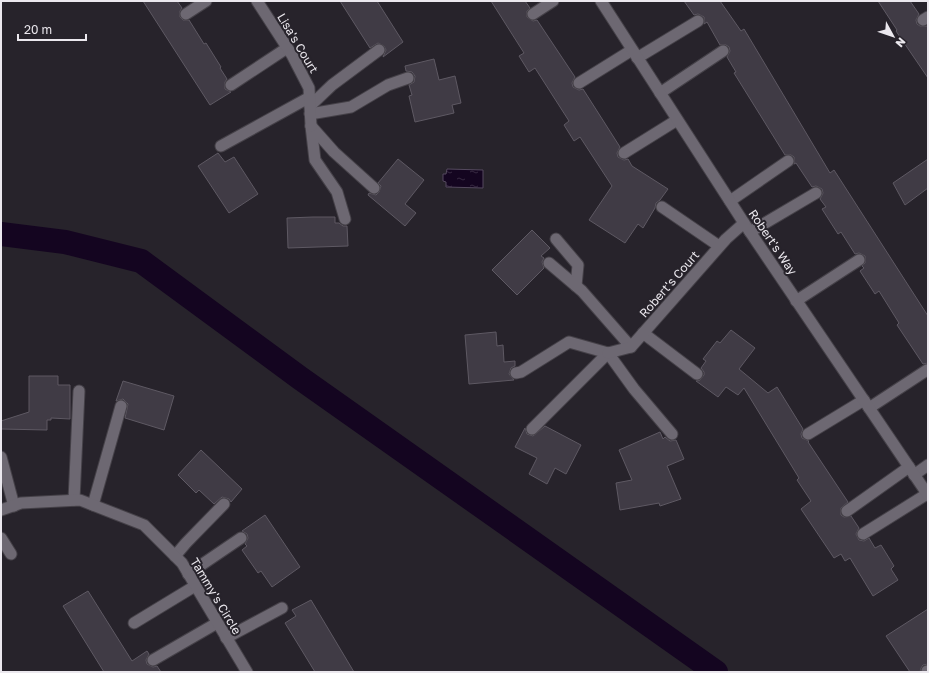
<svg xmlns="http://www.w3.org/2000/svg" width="929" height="673" font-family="'Golos Text',sans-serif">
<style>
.water{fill:url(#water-ripples);stroke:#54495e}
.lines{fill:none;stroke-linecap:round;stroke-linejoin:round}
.canal{stroke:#140520;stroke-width:24}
.building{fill:#403b45;stroke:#5e5963}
.service-casing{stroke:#454148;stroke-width:13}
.minor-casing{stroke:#454148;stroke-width:13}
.service{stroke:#6d6872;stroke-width:11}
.minor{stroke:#6d6872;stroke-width:11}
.labels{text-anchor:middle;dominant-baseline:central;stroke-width:4;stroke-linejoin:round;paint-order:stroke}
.street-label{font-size:12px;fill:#ebe8ee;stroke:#27232b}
</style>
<defs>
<pattern id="water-ripples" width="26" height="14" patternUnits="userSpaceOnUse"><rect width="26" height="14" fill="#140520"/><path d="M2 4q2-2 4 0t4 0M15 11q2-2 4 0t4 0" fill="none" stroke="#362941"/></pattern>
</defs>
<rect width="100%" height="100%" fill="#27232b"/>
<path class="water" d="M 447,169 L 483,170 L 483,188 L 446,187 L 446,182 L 443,181 L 443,174 L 446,174 Z"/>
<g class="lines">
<path class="canal" d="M 1,234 L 65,242 L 141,261 L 300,378 L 716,672"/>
</g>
<g class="building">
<path d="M 143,1 L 177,1 L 182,8 L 180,11 L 180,17 L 183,20 L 189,20 L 204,44 L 206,43 L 221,67 L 220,68 L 227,79 L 225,82 L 225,89 L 231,92 L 210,105 Z"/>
<path d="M 340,1 L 377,1 L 403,42 L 383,57 L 386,50 L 384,46 L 378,43 L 370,48 Z"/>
<path d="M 491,1 L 525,1 L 530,8 L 527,11 L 527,17 L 533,21 L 537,20 L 575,77 L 572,83 L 573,87 L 579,90 L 583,89 L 620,147 L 617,153 L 618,157 L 624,160 L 628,159 L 632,166 L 668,189 L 660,200 L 656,203 L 655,208 L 643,228 L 638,224 L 625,243 L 589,220 L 612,186 L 580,137 L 574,141 L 564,125 L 569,121 L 535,68 L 529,72 L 519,56 L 524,53 Z"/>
<path d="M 684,1 L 720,1 L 741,31 L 744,29 L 830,173 L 834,170 L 928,316 L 928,363 L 923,364 L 897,325 L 899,323 L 879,291 L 875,294 L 860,271 L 864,268 L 862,266 L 865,263 L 865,256 L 859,253 L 855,254 L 841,232 L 838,234 L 822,209 L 826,207 L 820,199 L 823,193 L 822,189 L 816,186 L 812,187 L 796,163 L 794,164 L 794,157 L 791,155 L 785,155 L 734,73 L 736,72 L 727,57 L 730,51 L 729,47 L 726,45 L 720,45 L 707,22 L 704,24 L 704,17 L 698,14 L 694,15 Z"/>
<path d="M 878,1 L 910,1 L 919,14 L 916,20 L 917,24 L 920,26 L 927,26 L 928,27 L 928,78 L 896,31 L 897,30 Z"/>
<path d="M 434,59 L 439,80 L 455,76 L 461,103 L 452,105 L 454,113 L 415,122 L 409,96 L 412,95 L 409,85 L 414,82 L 415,76 L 412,72 L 406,71 L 405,66 Z"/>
<path d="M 218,153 L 225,162 L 234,157 L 258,194 L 229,213 L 198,166 Z"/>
<path d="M 398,159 L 424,180 L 405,204 L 416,213 L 405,226 L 368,195 L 369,193 L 376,195 L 379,192 L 381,186 L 378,183 Z"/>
<path d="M 928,159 L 928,188 L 905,205 L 893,183 Z"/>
<path d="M 313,217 L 335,217 L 335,223 L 339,223 L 343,226 L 347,226 L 348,246 L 288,248 L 287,218 Z"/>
<path d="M 532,230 L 550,248 L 541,256 L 544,258 L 542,262 L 544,268 L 517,295 L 492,270 Z"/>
<path d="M 731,330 L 755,348 L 739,369 L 768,393 L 777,387 L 803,429 L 801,434 L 802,438 L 809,441 L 808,442 L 848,502 L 841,508 L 841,515 L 844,517 L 851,516 L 859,528 L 856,534 L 859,540 L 864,541 L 869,538 L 875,548 L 881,545 L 894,566 L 891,569 L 898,580 L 873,596 L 850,558 L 845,561 L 841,554 L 834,558 L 801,509 L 811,501 L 797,480 L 799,478 L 744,388 L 738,395 L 726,387 L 718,397 L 696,381 L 700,380 L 704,375 L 704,372 L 701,368 L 706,361 L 703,359 L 717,341 L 720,343 Z"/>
<path d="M 496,332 L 497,346 L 503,345 L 504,362 L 515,361 L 515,366 L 511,368 L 509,374 L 514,380 L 469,384 L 465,335 Z"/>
<path d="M 29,376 L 58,376 L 58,385 L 70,385 L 70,419 L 51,418 L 51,420 L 47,420 L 47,430 L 1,429 L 1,421 L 29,412 Z"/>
<path d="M 123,381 L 174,396 L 164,430 L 125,418 L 128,404 L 123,399 L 116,401 Z"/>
<path d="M 545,426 L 581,445 L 566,474 L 555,468 L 547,484 L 529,474 L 537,458 L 515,447 L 525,428 L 527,434 L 533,436 Z"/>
<path d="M 660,432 L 663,439 L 665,437 L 670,441 L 676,440 L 684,459 L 667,466 L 681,499 L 660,506 L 659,503 L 620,510 L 616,483 L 632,480 L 619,450 Z"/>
<path d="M 201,450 L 242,489 L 231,502 L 229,499 L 222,497 L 214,504 L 199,490 L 196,493 L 178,475 Z"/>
<path d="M 265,515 L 300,567 L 272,587 L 261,571 L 258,573 L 242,550 L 247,546 L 245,544 L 248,538 L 247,534 L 242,531 Z"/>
<path d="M 88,591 L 132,661 L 147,651 L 149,654 L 146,660 L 147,664 L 153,667 L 157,666 L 161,672 L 104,672 L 63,606 Z"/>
<path d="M 311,600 L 354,672 L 315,672 L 285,623 L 296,616 L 292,610 Z"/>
<path d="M 928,609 L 928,664 L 923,665 L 921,668 L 920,672 L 910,672 L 886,636 Z"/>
</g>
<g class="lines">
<defs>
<g id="service">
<path d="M 186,14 L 206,1"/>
<path d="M 533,14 L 553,1"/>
<path d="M 923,20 L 928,17"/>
<path d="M 637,58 L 698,21"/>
<path d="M 579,83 L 632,50"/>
<path d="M 231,85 L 287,48"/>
<path d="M 660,93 L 723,51"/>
<path d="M 310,106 L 332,85 L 379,50"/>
<path d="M 310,114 L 351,107 L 388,85 L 408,78"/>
<path d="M 311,126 L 315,160 L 337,192 L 345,219"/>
<path d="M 311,126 L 334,152 L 374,188"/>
<path d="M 221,146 L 310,97"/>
<path d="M 624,153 L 677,120"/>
<path d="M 730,201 L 788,161"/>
<path d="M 662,207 L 719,246"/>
<path d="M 750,232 L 816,193"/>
<path d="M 556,239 L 578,265 L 576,286"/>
<path d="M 549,263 L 582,291 L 631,347"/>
<path d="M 796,301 L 859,260"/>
<path d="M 643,333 L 697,374"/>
<path d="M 516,373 L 521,372 L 569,342 L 608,353 L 634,389 L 672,434"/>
<path d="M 869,408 L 927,370"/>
<path d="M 532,429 L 608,353"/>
<path d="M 808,434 L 864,400"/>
<path d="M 1,457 L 14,506"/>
<path d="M 914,475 L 928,465"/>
<path d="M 74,500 L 79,391"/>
<path d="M 93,505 L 121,406"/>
<path d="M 847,511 L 909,467"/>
<path d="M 863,534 L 927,494"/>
<path d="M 1,538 L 11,554"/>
<path d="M 175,556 L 186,543 L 224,504"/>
<path d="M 188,574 L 241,538"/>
<path d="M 134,623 L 195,586"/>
<path d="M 226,638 L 282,608"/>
<path d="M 153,660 L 217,623"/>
<path d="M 927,671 L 927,672"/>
</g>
<g id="minor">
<path d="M 257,1 L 292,55 L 309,88 L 311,126"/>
<path d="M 601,1 L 744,223 L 928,495"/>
<path d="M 608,353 L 631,347 L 726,239 L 744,223"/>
<path d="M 1,510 L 21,503 L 80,500 L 144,525 L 182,563 L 247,672"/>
</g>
</defs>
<use href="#service" class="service-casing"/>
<use href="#minor" class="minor-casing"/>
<use href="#service" class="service"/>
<use href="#minor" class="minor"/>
</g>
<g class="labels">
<g class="street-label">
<text transform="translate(298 43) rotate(59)">Lisa's Court</text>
<text transform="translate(773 242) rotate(56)">Robert's Way</text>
<text transform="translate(669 284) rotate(-49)">Robert's Court</text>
<text transform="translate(216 596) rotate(59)">Tammy's Circle</text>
</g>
</g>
<rect width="929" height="673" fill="none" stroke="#ebe8ee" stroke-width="4"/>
<g transform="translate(893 36) rotate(130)" stroke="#27232b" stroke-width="3" paint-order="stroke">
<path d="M0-3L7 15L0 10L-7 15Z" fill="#ebe8ee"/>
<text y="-6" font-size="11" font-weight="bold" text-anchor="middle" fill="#ebe8ee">N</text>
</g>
<path d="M18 34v6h68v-6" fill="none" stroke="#ebe8ee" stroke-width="2"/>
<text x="24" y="34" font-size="12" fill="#ebe8ee" stroke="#27232b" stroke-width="3" paint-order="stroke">20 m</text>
</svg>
